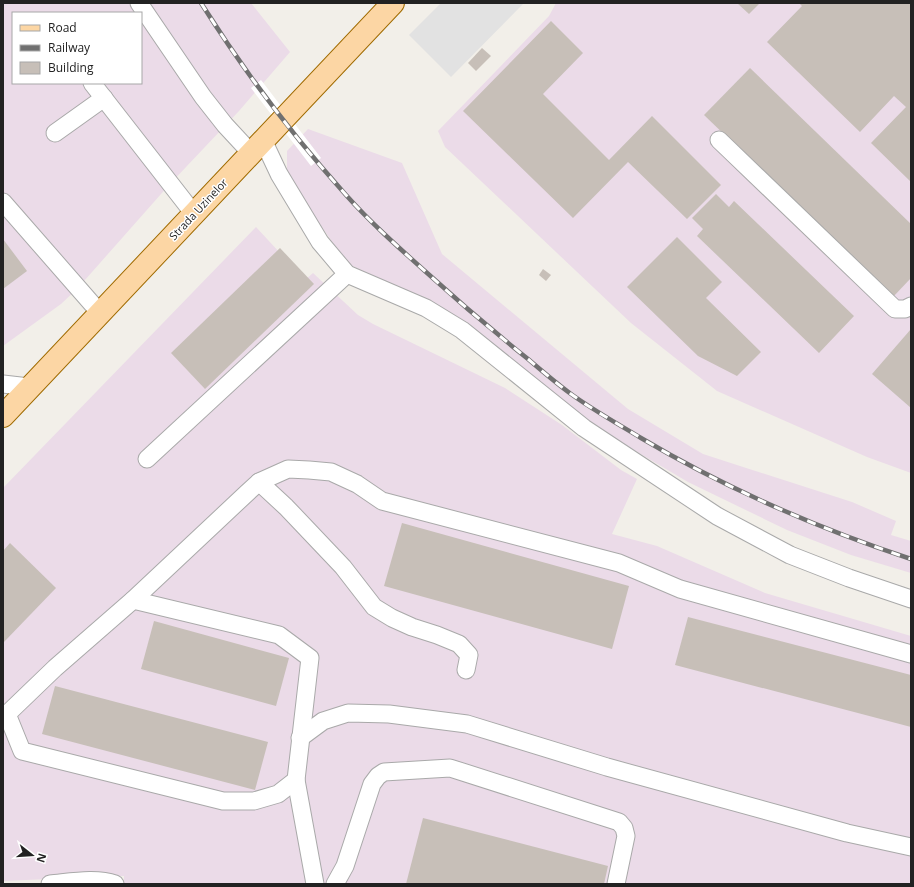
<svg xmlns="http://www.w3.org/2000/svg" width="914" height="887" font-family="'Open Sans',sans-serif">
<style>
.industrial{fill:#ebdbe8;fill-rule:evenodd}
.parking{fill:#e2e2e2}
.pier{fill:#fff}
.building{fill:#c7bfb8}
.lines{fill:none;stroke-linecap:round;stroke-linejoin:round}
.minor-casing{stroke:#a9a9a9;stroke-width:19}
.major-casing{stroke:#a06b00;stroke-width:24}
.minor{stroke:#fff;stroke-width:17}
.major{stroke:#fcd6a4;stroke-width:22}
.rail-casing{stroke:#707070;stroke-width:4.5}
.rail{stroke:#fff;stroke-width:3;stroke-dasharray:9;stroke-linecap:butt}
.labels{text-anchor:middle;dominant-baseline:central;stroke-width:3;stroke-linejoin:round;paint-order:stroke}
.street-label{font-size:11px;fill:#222;stroke:#fff}
</style>
<rect width="100%" height="100%" fill="#f2efe9"/>
<g class="industrial">
<path d="M 3,3 L 251,3 L 290,52 L 239,111 L 169,185 L 77,289 L 61,304 L 3,346 ZM 13,13 L 141,13 L 141,83 L 13,83 Z"/>
<path d="M 556,3 L 911,3 L 911,473 L 867,457 L 717,391 L 631,323 L 445,147 L 438,131 L 549,16 Z"/>
<path d="M 308,129 L 402,163 L 442,254 L 628,409 L 703,454 L 852,502 L 896,521 L 891,535 L 911,541 L 911,573 L 851,555 L 787,530 L 688,482 L 605,433 L 389,287 L 346,262 L 295,188 L 287,169 L 287,151 Z"/>
<path d="M 256,227 L 305,280 L 313,273 L 358,315 L 373,324 L 505,388 L 562,425 L 621,470 L 637,479 L 612,534 L 657,546 L 765,593 L 911,636 L 911,884 L 124,884 L 124,876 L 118,876 L 3,881 L 3,488 Z"/>
</g>
<path class="parking" d="M 441,3 L 524,3 L 451,77 L 409,35 Z"/>
<path class="pier" d="M 261,80 L 321,158 L 311,166 L 251,88 Z"/>
<g class="building">
<path d="M 737,3 L 760,3 L 749,14 Z"/>
<path d="M 799,3 L 911,3 L 911,182 L 871,143 L 906,107 L 894,96 L 860,132 L 767,42 L 802,6 Z"/>
<path d="M 551,21 L 583,53 L 543,94 L 609,160 L 652,116 L 721,185 L 687,219 L 628,162 L 573,218 L 463,111 Z"/>
<path d="M 482,48 L 491,56 L 476,71 L 468,63 Z"/>
<path d="M 750,68 L 911,224 L 911,278 L 893,297 L 704,115 Z"/>
<path d="M 716,194 L 729,207 L 734,201 L 854,316 L 819,353 L 697,236 L 703,229 L 692,218 Z"/>
<path d="M 677,237 L 722,282 L 706,298 L 761,352 L 737,376 L 698,356 L 627,287 Z"/>
<path d="M 3,239 L 27,271 L 3,289 Z"/>
<path d="M 280,248 L 314,284 L 205,389 L 171,353 Z"/>
<path d="M 543,269 L 551,275 L 546,281 L 539,275 Z"/>
<path d="M 911,329 L 911,408 L 872,374 Z"/>
<path d="M 402,523 L 629,586 L 612,649 L 384,586 Z"/>
<path d="M 10,543 L 56,588 L 3,643 L 3,551 Z"/>
<path d="M 688,617 L 911,675 L 911,727 L 675,665 Z"/>
<path d="M 154,621 L 289,658 L 276,706 L 141,669 Z"/>
<path d="M 55,686 L 268,742 L 255,790 L 42,734 Z"/>
<path d="M 423,818 L 608,866 L 604,884 L 406,884 Z"/>
</g>
<g class="lines">
<defs>
<g id="minor">
<path d="M 139,3 L 203,97 L 225,125 L 251,153"/>
<path d="M 92,83 L 194,214"/>
<path d="M 55,133 L 104,98"/>
<path d="M 263,140 L 279,174 L 320,242 L 347,274 L 426,308 L 462,330 L 584,428 L 717,516 L 790,555 L 849,578 L 911,599"/>
<path d="M 719,140 L 895,309 L 905,309 L 911,306"/>
<path d="M 3,202 L 100,313"/>
<path d="M 3,384 L 29,387"/>
<path d="M 147,459 L 347,274"/>
<path d="M 259,482 L 286,507 L 343,567 L 374,607 L 392,618 L 412,627 L 437,635 L 459,644 L 469,655 L 466,670"/>
<path d="M 7,714 L 22,751 L 223,801 L 254,801 L 278,794 L 296,780 L 310,658 L 279,635 L 133,600"/>
<path d="M 3,718 L 55,668 L 133,600 L 247,493 L 259,482 L 288,469 L 309,470 L 331,472 L 357,484 L 382,501 L 619,563 L 680,589 L 911,654"/>
<path d="M 300,738 L 323,721 L 348,713 L 389,714 L 467,724 L 607,767 L 847,833 L 911,847"/>
<path d="M 296,780 L 315,884"/>
<path d="M 50,884 C 71,882 96,877 115,884"/>
<path d="M 335,884 L 345,866 L 372,784 L 378,776 L 384,772 L 450,768 L 619,822 L 624,828 L 626,836 L 616,884"/>
</g>
<path id="major" d="M 3,416 L 393,3"/>
</defs>
<use href="#minor" class="minor-casing"/>
<use href="#major" class="major-casing"/>
<use href="#minor" class="minor"/>
<use href="#major" class="major"/>
<defs>
<path id="rail" d="M 201,3 C 244,71 292,135 346,195 C 370,222 398,247 426,272 C 459,302 493,331 528,359 C 542,371 556,383 571,394 C 593,410 618,424 641,438 C 727,489 817,528 911,559"/>
</defs>
<use href="#rail" class="rail-casing"/>
<use href="#rail" class="rail"/>
</g>
<g class="labels">
<g class="street-label">
<text transform="translate(198 209) rotate(-47)">Strada Uzinelor</text>
</g>
</g>
<rect width="914" height="887" fill="none" stroke="#222222" stroke-width="8"/>
<rect x="12" y="12" width="130" height="72" fill="#ffffff" stroke="#a7a7a7"/>
<rect x="20" y="25" width="20" height="6" fill="#fcd6a4" stroke="#a7a7a7"/>
<text x="48" y="32" font-size="12" fill="#222222">Road</text>
<rect x="20" y="45" width="20" height="6" fill="#707070" stroke="#a7a7a7"/>
<text x="48" y="52" font-size="12" fill="#222222">Railway</text>
<rect x="20" y="62" width="20" height="12" fill="#c7bfb8" stroke="#a7a7a7"/>
<text x="48" y="72" font-size="12" fill="#222222">Building</text>
<g transform="translate(32 855) rotate(107)" stroke="#ffffff" stroke-width="3" paint-order="stroke">
<path d="M0-3L7 15L0 10L-7 15Z" fill="#222222"/>
<text y="-6" font-size="11" font-weight="bold" text-anchor="middle" fill="#222222">N</text>
</g>
</svg>
